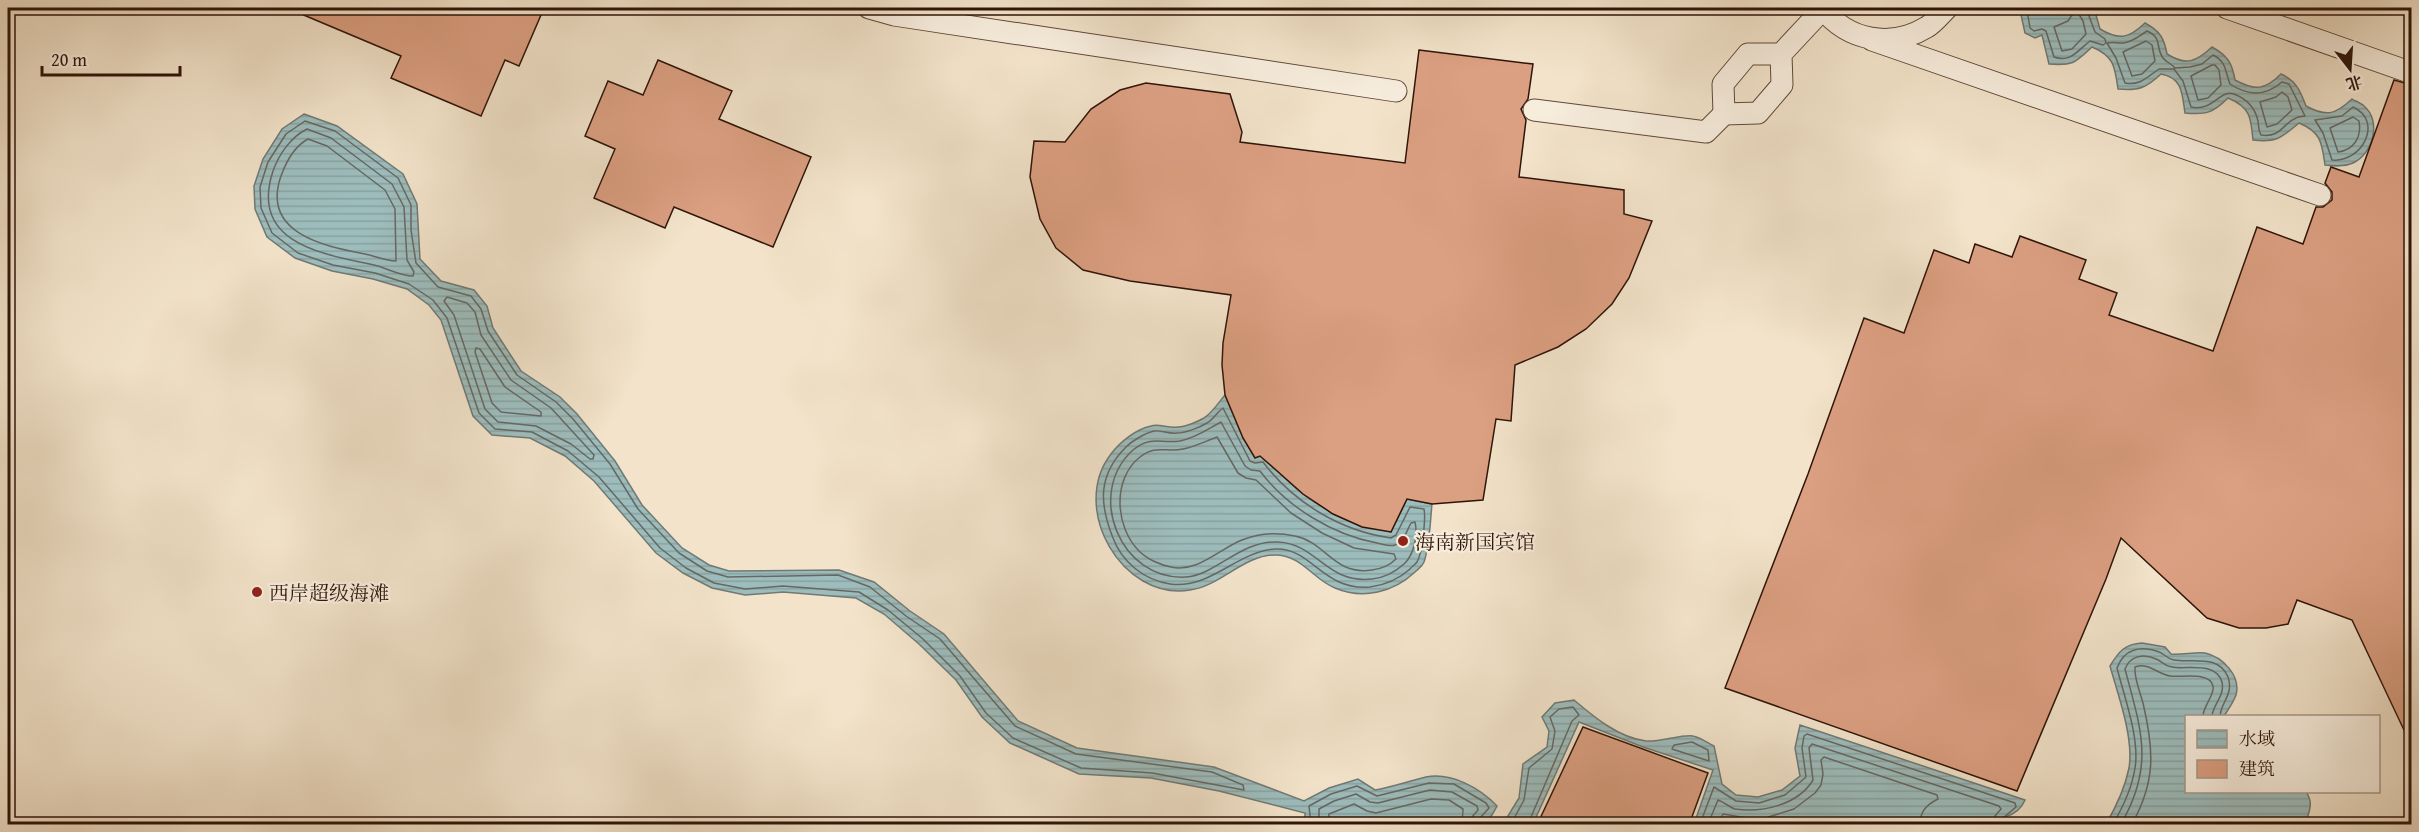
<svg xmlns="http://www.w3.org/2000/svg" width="2419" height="832" font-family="'Gentium Book Plus','Noto Serif SC',serif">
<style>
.water{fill:url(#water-rules);stroke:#717975;stroke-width:1.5}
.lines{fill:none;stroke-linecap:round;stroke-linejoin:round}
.shore{stroke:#666863;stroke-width:1.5}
.building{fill:#db9f81;stroke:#2f1409;stroke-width:1.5}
.lane-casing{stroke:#604839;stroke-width:23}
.lane{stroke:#f7eddd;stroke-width:21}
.poi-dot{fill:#8f2418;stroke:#f7eddd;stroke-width:2}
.labels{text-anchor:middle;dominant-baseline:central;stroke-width:4.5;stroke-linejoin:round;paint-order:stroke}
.poi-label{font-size:20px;fill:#2f1409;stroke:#f7eddd;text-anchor:start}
</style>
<defs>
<pattern id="water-rules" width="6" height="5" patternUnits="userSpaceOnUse" patternTransform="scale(1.5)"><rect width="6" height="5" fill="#9dbdbd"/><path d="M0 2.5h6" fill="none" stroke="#88a2a1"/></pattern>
</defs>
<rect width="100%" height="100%" fill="#f2e3ca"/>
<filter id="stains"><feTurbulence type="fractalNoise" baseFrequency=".00333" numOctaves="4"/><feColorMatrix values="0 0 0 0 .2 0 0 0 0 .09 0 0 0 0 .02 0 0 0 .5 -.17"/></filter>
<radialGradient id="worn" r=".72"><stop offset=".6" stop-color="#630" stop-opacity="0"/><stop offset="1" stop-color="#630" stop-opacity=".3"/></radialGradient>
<g class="water">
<path d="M 2026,8 L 2050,8 L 2053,12 L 2066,8 L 2090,8 L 2096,15 L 2100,29 C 2120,41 2129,38 2145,23 C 2160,31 2164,38 2167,54 C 2186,66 2196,62 2212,47 C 2228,56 2232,63 2235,80 C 2255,91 2265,90 2281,74 C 2296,81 2300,90 2306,106 C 2326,117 2335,115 2352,99 C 2355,101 2361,103 2364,106 C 2382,121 2373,154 2353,163 C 2344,167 2334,166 2325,165 C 2322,143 2321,132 2299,123 C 2282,137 2277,143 2253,140 C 2251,117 2250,107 2228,98 C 2213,113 2206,115 2185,113 C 2182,94 2183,78 2161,74 C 2146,88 2139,91 2118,89 C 2115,67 2114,56 2092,47 C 2075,63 2073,66 2049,64 L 2042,35 L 2035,38 L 2025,33 L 2021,15 Z"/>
<path d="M 304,114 L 337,126 L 403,174 L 417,204 L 420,259 L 441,281 L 474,290 L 487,306 L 493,328 L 521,371 L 560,397 L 577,414 L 615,461 L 642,505 L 682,548 L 709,565 L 729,571 L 839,570 L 874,582 L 910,611 L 944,634 L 1018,721 L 1077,748 L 1214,767 L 1304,801 L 1329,788 L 1358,779 L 1375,790 C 1392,787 1409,781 1426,777 C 1451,772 1480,788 1497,806 L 1492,815 L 1482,824 L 1305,824 L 1305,813 L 1219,791 L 1151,778 L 1079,774 L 1010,743 L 982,717 L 956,680 L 919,644 L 884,614 L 856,598 L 783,592 L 745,595 L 712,588 L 683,573 L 656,553 L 594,481 L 565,456 L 530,438 L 492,435 L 473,416 L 441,320 L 429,305 L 407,289 L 373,279 L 332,271 L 295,258 L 267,237 L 255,209 L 254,186 L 263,159 L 282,129 Z"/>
<path d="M 1225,395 L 1243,438 L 1255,457 L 1265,454 C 1296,498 1339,522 1391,532 L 1407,499 L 1432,504 C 1430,523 1430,544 1424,562 C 1422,567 1418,569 1415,572 C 1394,592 1363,600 1335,588 C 1314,580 1302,556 1277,555 C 1244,554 1221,586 1190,590 C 1122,601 1069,508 1111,454 C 1120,442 1136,429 1151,426 C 1159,423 1169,429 1178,427 C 1185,427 1197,422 1204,418 C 1212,413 1219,402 1225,395 Z"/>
<path d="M 2142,643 L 2165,647 L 2171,654 C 2182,655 2194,652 2205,653 C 2223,657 2241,676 2236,695 C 2233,703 2228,710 2224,716 L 2186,716 L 2186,792 L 2306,792 C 2314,802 2309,813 2305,824 L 2106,824 C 2116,807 2125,788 2129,768 C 2134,738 2118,695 2110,666 C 2119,651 2125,644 2142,643 Z"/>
<path d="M 1574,700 C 1594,717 1619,738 1646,741 C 1660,742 1683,734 1693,736 C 1699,737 1708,743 1714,746 L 1722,784 L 1736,795 L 1758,797 L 1782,790 L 1800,776 L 1795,748 L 1800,725 L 2025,800 C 2012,832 1963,812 1937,824 L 1694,824 L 1713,770 L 1643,747 L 1579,722 L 1533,824 L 1503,824 L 1519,798 L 1523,764 L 1547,747 L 1549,731 L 1542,717 L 1555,703 Z"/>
</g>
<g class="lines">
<g class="shore">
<path d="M 2031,8 L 2028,16 L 2030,28 L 2034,31 L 2042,29 L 2046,31 L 2054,57 C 2071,63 2078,50 2090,41 L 2103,45 L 2106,43 L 2105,39 L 2095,32 L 2086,8"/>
<path d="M 2077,11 L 2083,21 L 2086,34 L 2072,49 L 2062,51 L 2054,27 L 2068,21 L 2074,12 Z"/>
<path d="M 2147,31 C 2163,38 2155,47 2163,58 C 2166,62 2172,64 2175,68 L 2190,67 L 2202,64 L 2213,55 C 2227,62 2225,72 2230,84 C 2248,96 2266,96 2282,82 L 2289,84 L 2305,116 C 2302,117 2299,116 2296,118 C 2282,124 2281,138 2261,135 C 2258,130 2259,127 2258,121 C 2255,107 2247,99 2234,94 C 2220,89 2213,112 2191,107 L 2183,81 L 2174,69 L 2159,69 C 2147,77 2140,86 2125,83 L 2116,58 L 2107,43 C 2112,42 2116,43 2123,43 C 2133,42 2139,36 2147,31 Z"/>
<path d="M 2146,41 L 2152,45 L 2155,61 L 2142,74 L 2132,76 L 2123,52 Z"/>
<path d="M 2212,65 L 2215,65 L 2219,70 L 2221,85 L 2208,98 L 2198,100 L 2191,76 Z"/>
<path d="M 2282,92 L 2288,97 L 2292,110 L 2277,124 L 2267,127 L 2260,102 L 2276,97 Z"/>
<path d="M 2353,107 C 2384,121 2362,163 2332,160 L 2323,133 L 2315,120 L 2342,116 Z"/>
<path d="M 2353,117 L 2359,121 C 2362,137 2354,150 2338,152 L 2330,128 Z"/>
<path d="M 305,121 L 335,131 L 398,178 L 411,205 L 411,230 L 416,263 L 438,287 L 471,296 L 481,309 L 488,331 L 517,375 L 556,402 L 573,419 L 610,464 L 638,509 L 679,553 L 707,571 L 728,577 L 838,575 L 870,587 L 906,616 L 940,639 L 1015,726 L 1076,754 L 1212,772 L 1243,785 L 1244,790 L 1152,773 L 1081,768 L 1013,738 L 986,713 L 960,676 L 923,639 L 888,610 L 859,592 L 783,586 L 745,589 L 714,583 L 686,568 L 660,548 L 599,477 L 568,451 L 532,432 L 495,429 L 479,413 L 447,318 L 433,300 L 409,284 L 375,273 L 333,265 L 298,253 L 272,233 L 261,208 L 260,187 L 268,162 L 286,134 Z"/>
<path d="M 307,129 L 331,138 L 392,184 L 404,207 L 407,260 L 414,272 L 413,276 C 400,276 387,268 374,265 C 322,254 249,243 273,171 C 279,154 291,137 307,129 Z"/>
<path d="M 308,139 L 327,146 L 385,190 L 395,209 L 396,261 C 386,261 375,256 365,254 C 323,246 261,233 281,176 C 286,162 295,146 308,139 Z"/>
<path d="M 447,297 L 467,303 L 475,312 L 481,335 L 511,380 L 551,408 L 594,455 L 593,459 L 590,459 L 571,444 L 536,426 L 498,422 L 485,409 L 454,315 L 444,301 Z"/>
<path d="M 476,348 L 480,349 L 505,387 L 541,412 L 541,416 L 501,412 L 492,403 L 475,352 Z"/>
<path d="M 1223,408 L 1250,461 L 1255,463 L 1263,462 C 1294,503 1341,531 1391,538 L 1396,535 L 1410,507 L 1424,509 C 1426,519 1422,554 1417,562 C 1415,565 1412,566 1410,569 C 1399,579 1385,585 1370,587 C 1323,591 1312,548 1276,549 C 1237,551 1210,590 1170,584 C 1144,580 1122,562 1113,538 C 1099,503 1098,475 1126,447 C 1132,441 1145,433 1154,431 C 1161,430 1169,434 1177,433 C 1185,433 1199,428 1207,423 C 1213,420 1217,412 1223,408 Z"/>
<path d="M 1221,422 L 1245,466 L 1251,470 L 1260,471 C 1287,507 1333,535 1377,543 C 1383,544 1389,547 1395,545 C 1404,542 1407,530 1411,523 L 1415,522 C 1418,535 1414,555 1404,564 C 1395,572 1384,578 1372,579 C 1326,584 1318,544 1278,542 C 1241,540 1216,575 1186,577 C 1120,581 1085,493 1133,450 C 1151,435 1161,444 1180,441 C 1196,438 1208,429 1221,422 Z"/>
<path d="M 1217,437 L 1238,473 L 1246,478 L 1256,480 L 1291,513 L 1322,533 L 1354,548 L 1394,554 L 1396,559 C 1390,565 1380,569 1372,570 C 1334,576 1326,542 1295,536 C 1277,532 1259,533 1242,540 C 1219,549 1198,573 1171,567 C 1160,565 1147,559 1139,551 C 1115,527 1112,479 1140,457 C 1156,444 1166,453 1183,449 C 1194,447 1206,441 1217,437 Z"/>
<path d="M 1692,742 L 1708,750 L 1709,761 L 1672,749 L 1674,745 Z"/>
<path d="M 1311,824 L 1309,806 L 1331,794 L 1357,786 L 1377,796 L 1429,783 L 1454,784 L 1486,803 L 1489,808 L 1479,819 L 1478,824"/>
<path d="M 1319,824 L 1319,809 L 1334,801 L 1356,794 L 1370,802 L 1378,803 L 1430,790 L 1452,792 L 1477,806 L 1478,810 L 1472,817 L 1471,824"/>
<path d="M 1328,824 L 1329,814 L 1354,804 L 1367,811 L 1376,813 L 1431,799 L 1449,800 L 1463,809 L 1462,824"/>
<path d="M 1511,824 L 1524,800 L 1529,768 L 1552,749 L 1555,731 L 1550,717 L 1559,709 L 1573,707 L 1579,715 L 1572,721 L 1528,824"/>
<path d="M 1700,824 L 1714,787 L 1736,801 L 1759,803 L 1785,795 L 1806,777 L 1802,748 L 1804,736 L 1807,734 L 2015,803 L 2016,807 L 2003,818 L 2001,824"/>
<path d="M 1708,824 L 1718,800 C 1724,802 1729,807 1735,809 C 1762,813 1798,805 1813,780 L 1809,748 L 1812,744 L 1999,806 L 2001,809 L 1995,816 L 1994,824"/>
<path d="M 1718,824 L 1723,814 L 1759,820 L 1794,809 L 1815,793 L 1821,785 L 1823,774 L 1821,760 L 1824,757 L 1937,795 L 1938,799 C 1926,805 1920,812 1920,824"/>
<path d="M 2113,824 C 2123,807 2132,788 2135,768 C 2140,739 2124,696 2117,668 C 2124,649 2140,645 2159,652 C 2165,654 2167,659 2174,660 C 2192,663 2219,654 2228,677 C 2234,694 2221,702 2220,716"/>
<path d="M 2121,824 C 2155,765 2141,730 2125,669 C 2130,656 2143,653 2156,659 C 2162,661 2164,666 2172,667 C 2186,670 2216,661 2222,682 C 2225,696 2213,704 2212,716"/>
<path d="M 2132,824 C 2156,781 2154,750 2143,703 C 2140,692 2134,678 2135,667 C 2149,662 2157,674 2170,676 C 2181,678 2210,671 2213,686 C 2215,695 2203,706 2203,716"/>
</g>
</g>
<g class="building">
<path d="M 287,8 L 544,8 L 519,66 L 505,60 L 481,116 L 391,78 L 401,56 Z"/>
<path d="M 1419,50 L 1533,64 L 1528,99 L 1521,109 L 1526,120 L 1519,177 L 1624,190 L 1624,214 L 1652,221 L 1629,278 L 1612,304 L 1586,329 L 1558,347 L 1515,365 L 1511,421 L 1496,419 L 1483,500 L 1432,504 L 1407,499 L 1391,532 L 1362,527 L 1333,514 L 1303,494 L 1260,456 L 1255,458 L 1243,438 L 1225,395 L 1222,365 L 1223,343 L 1231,295 L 1130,281 L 1083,270 L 1056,248 L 1040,219 L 1030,177 L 1034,141 L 1065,142 L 1091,109 L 1120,90 L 1146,83 L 1230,94 L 1242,132 L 1240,142 L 1405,163 Z"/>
<path d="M 658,60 L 732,91 L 719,119 L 811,157 L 773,247 L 674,207 L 665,228 L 594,198 L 615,149 L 585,136 L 608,81 L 643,95 Z"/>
<path d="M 2394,80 L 2412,85 L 2412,747 L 2352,620 L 2297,600 L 2288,624 L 2266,628 L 2239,628 L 2207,618 L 2121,538 L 2106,579 L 2017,791 L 1725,688 L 1808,474 L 1864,318 L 1904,333 L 1934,250 L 1969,263 L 1975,244 L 2012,257 L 2020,236 L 2086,260 L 2079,279 L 2117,293 L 2109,315 L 2213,351 L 2257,227 L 2303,244 L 2316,207 L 2323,207 L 2332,200 L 2332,192 L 2325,183 L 2331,167 L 2359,177 Z"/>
<path d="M 1583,727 L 1708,773 L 1689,825 L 1537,825 Z"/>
</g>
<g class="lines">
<defs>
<g id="lane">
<path d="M 869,8 L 894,15 L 1396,91"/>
<path d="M 1822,8 C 1848,41 1891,49 1927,27 C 1934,23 1941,14 1947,8"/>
<path d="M 2227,8 L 2412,73"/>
<path d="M 1872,40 L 2320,195"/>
<path d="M 1781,54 L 1782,85 L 1758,113 L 1724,114 L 1723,84 L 1748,54 L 1781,54 L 1823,9"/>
<path d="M 1534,110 L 1706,132 L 1724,114"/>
</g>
</defs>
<use href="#lane" class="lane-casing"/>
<use href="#lane" class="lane"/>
</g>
<g class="poi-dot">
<circle cx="1403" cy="541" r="6"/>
<circle cx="257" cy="592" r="6"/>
</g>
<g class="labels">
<g class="poi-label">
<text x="1415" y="541">海南新国宾馆</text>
<text x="269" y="592">西岸超级海滩</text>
</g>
</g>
<rect width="2419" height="832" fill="none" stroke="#f2e3ca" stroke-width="30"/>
<rect x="9" y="9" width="2401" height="814" fill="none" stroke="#2f1409" stroke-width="3"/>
<rect x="15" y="15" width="2389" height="802" fill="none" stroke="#2f1409" stroke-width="1.5"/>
<rect x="2185" y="715" width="195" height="78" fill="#f7eddd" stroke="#a79688" stroke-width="1.5"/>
<rect x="2197" y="730" width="30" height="18" fill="url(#water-rules)" stroke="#a79688" stroke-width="1.5"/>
<text x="2239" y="745" font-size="18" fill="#2f1409">水域</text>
<rect x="2197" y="760" width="30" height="18" fill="#db9f81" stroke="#a79688" stroke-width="1.5"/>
<text x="2239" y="775" font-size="18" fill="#2f1409">建筑</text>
<g transform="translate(2350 69) rotate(163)" stroke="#f7eddd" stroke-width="4.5" paint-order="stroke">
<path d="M0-4.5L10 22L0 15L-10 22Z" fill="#2f1409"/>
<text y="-9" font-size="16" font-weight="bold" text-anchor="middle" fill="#2f1409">北</text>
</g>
<path d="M42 66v9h138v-9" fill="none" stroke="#2f1409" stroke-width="3"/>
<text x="51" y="66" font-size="18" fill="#2f1409" stroke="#f7eddd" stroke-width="4.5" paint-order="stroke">20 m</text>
<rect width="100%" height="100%" filter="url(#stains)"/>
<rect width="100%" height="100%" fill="url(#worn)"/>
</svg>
